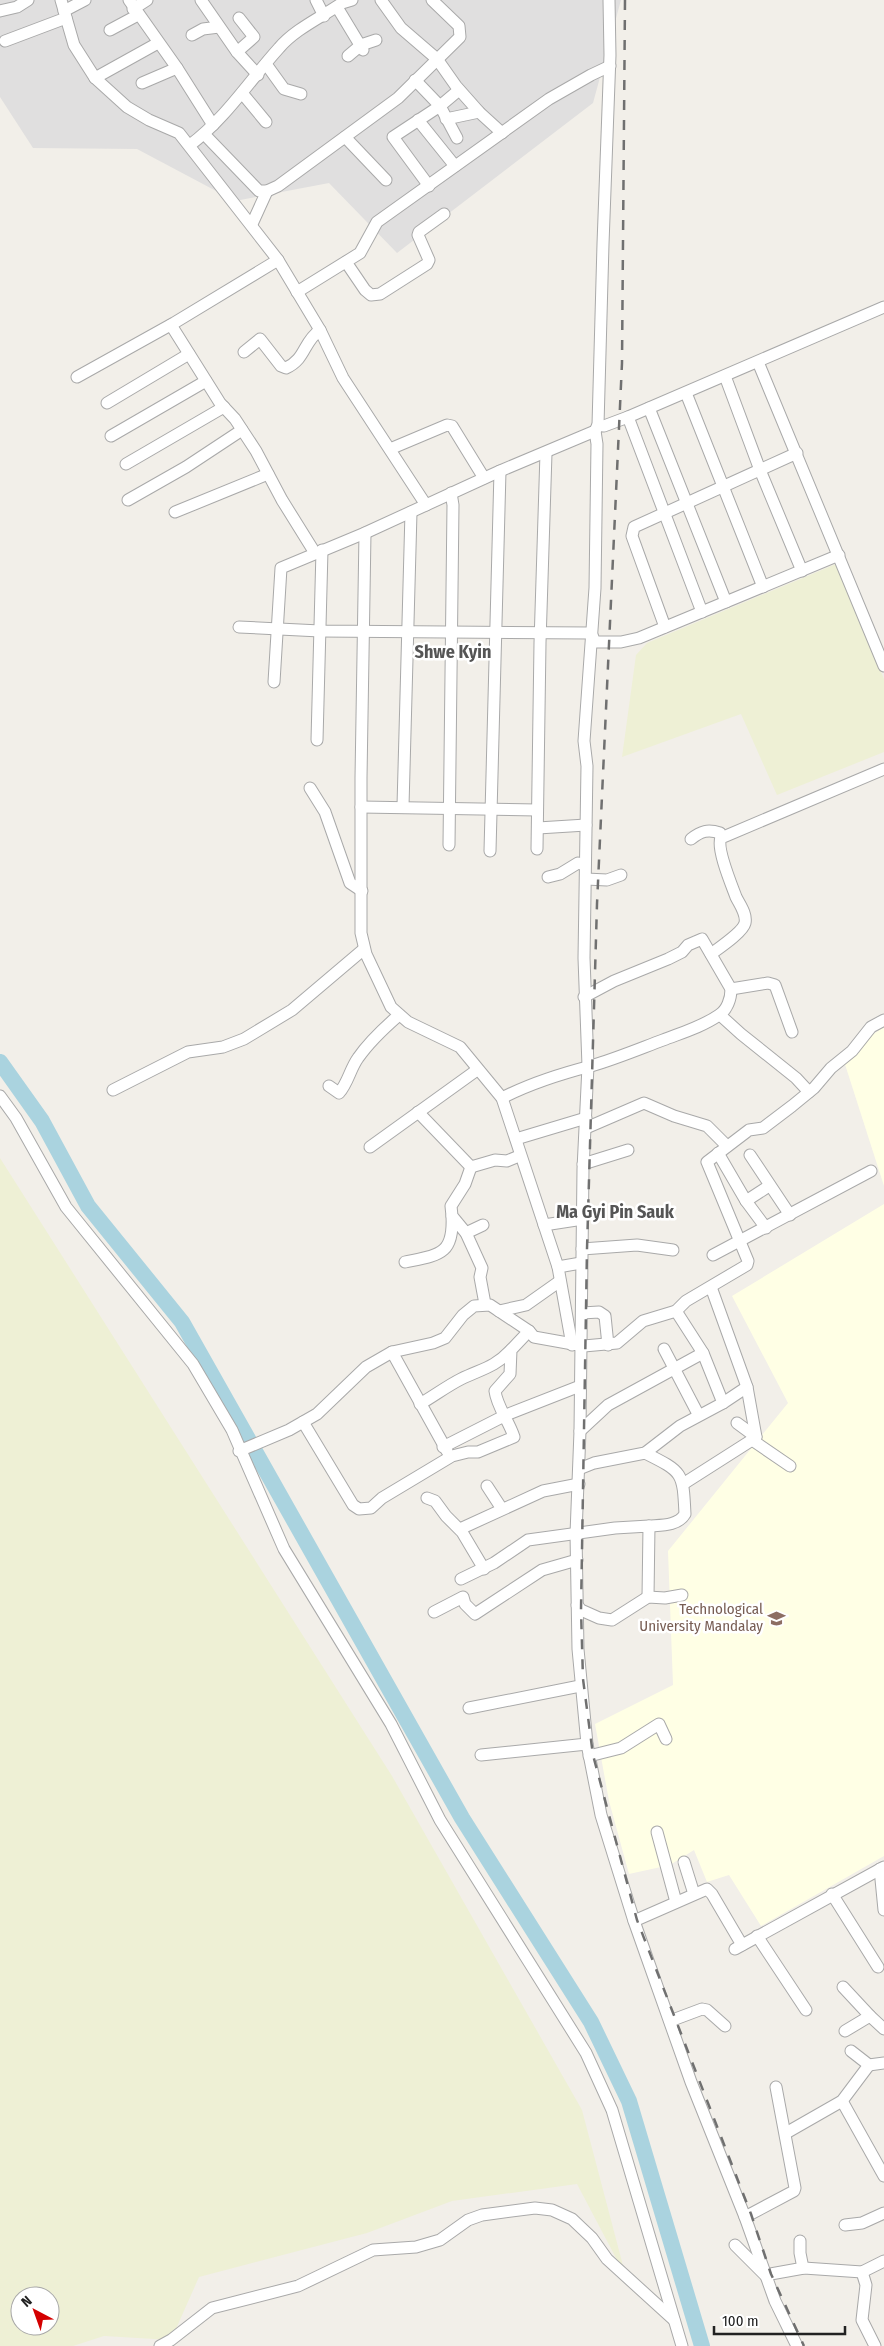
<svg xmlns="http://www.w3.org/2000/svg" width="884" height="2346" font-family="'Fira Sans Condensed',sans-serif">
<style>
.residential{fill:#e0dfdf}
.education{fill:#ffffe5}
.farmland{fill:#eef0d5;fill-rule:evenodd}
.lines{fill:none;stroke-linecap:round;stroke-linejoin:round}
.river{stroke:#aad3df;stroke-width:16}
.minor-casing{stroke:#a9a9a9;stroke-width:13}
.minor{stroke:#fff;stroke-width:11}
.rail{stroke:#707070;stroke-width:2.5;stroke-dasharray:10 10;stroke-linecap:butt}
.labels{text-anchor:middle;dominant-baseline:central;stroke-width:5;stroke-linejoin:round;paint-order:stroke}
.education-label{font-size:15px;fill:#785e54;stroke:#fff;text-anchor:end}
.quarter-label{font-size:18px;font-weight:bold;fill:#555;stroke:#fff}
</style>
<rect width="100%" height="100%" fill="#f2efe9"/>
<path class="residential" d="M 0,0 L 621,0 L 593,103 L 397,253 L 329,183 L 235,201 L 137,149 L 33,148 L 0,97 Z"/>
<g class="education">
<path d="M 884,1027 L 884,1186 L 842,1055 Z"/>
<path d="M 884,1204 L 884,1856 L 761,1926 L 729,1875 L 707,1882 L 694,1850 L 670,1865 L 629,1874 L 609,1801 L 595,1724 L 673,1685 L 668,1551 L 788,1403 L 732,1296 Z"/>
</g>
<g class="farmland">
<path d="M 836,564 L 884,679 L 884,752 L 777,795 L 741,714 L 622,757 L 636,655 L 647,643 Z"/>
<path d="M 0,1158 L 392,1776 L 582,2110 L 626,2277 L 577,2184 L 452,2201 L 367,2233 L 199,2277 L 171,2340 L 104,2336 L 73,2346 L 0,2346 ZM 20,2296 L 50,2296 L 50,2326 L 20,2326 Z"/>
</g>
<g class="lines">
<path class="river" d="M 0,1062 L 42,1121 L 88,1206 L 182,1322 L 462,1818 L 591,2022 L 629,2101 L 702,2346"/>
<defs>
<g id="minor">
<path d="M 61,0 L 74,45 L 95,78 L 127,107 L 149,120 L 179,133 L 278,260 L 320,330 L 343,378 L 426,505"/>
<path d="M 129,0 L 177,68 L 213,125"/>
<path d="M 201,0 L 237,52 L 258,75"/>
<path d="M 316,0 L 324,16"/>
<path d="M 381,0 L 401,28 L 437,59 L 456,86 L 479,112 L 502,133"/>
<path d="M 337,7 L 363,50"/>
<path d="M 133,9 L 147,0"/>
<path d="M 0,11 L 17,7 L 28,0"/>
<path d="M 64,11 L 85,0"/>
<path d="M 110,30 L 138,15"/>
<path d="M 192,35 L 203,29 L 219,27"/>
<path d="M 5,41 L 66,18"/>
<path d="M 237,52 L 254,37 L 239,18"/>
<path d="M 348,56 L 361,45 L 376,40"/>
<path d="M 266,64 L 284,89 L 301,94"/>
<path d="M 95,78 L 158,43"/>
<path d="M 415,80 L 440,106 L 457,138"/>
<path d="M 142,83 L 177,68"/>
<path d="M 242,93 L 266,122"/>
<path d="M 446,119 L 479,112"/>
<path d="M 418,120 L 455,166"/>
<path d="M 204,134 L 259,191 L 267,191 L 278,186 L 398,98 L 460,37 L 459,26 L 432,0"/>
<path d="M 345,137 L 386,180"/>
<path d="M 190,145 C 226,118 250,80 279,48 C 295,29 322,17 342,3 L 352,0"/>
<path d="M 429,186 L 393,137 L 440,106 L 459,90"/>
<path d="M 252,224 L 267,191"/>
<path d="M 346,262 L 365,290 L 371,295 L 380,294 L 427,264 L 429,260 L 418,235 L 419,232 L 444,214"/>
<path d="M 297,292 L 360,253 L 377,222 L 549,99 L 591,75 L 610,66"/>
<path d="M 171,325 L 220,403 L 235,419 L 256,451 L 282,500 L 315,553"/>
<path d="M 244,352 L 260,339 L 281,366 L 286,368 C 306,359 303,342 320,330"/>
<path d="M 758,362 L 884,666"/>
<path d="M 725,376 L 760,470 L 802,571"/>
<path d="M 77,377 L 174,323 L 278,260"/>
<path d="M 686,393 L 763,587"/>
<path d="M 107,403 L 189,354"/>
<path d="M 649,408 L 726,602"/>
<path d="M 628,417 L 702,612"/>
<path d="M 598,425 L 603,244 L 610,55 L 609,0"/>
<path d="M 595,431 L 597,444 L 595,588 L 584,741 L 587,766 L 584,958 L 588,1066 L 583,1169 L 580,1431 L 576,1534 L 578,1649 L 587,1744 L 601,1815 L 634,1921 L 691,2082 L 745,2217 L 775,2301 L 797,2346"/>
<path d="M 111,436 L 206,381"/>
<path d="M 390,449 L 447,425 L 452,426 L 484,478"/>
<path d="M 126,464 L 224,407"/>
<path d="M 128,500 L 186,467 L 242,430"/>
<path d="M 175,512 L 268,474"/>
<path d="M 365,533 L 361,778 L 361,933 L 366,954 L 391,1007 L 408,1022 L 460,1047 L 502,1098 L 558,1267 L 572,1345"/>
<path d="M 239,627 L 320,631 L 591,633 L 595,642 L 621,642 L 639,638 L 839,555"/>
<path d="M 665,627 L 632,536 L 634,527 L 797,453"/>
<path d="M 274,682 L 281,568 L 365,533 L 500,471 L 595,431 L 598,425 L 604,426 L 628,417 L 884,307"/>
<path d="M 317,740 L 322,550"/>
<path d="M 310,788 L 325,812 L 350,883 L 362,891"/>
<path d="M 403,806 L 411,512"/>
<path d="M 361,807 L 537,810"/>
<path d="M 538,828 L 586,825"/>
<path d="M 691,839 C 701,831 708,829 720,833 L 721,838"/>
<path d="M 449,845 L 453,505 L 451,493"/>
<path d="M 537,849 L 540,643 L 546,453"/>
<path d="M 490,851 L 500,471"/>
<path d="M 548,877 L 560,874 L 578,863 L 585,865"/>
<path d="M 586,879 L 607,880 L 621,875"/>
<path d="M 711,954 C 719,948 743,932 745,923 C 747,914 740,905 736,897 C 732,886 716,848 721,838 L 884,769"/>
<path d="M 731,989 L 768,983 L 775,985 L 792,1032"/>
<path d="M 720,1015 L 741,1034 L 796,1078 L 809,1092"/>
<path d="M 329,1086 L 339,1093 C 348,1083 350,1069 358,1058 C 369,1042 384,1028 399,1015"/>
<path d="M 113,1090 L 188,1052 L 223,1047 L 244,1039 L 292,1010 L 364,949"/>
<path d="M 0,1096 L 16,1118 L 66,1207 L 193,1364 L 232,1430 L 284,1549 L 391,1724 L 440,1820 L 586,2053 L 612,2110 L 682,2346"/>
<path d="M 502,1098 C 531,1083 560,1074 591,1066 C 615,1059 639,1049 663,1040 C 681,1033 702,1027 719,1015 C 727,1010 731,999 731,989 L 702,939 L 688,945 L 682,952 L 668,959 L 614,981 L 584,997"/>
<path d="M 418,1112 L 471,1167 L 495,1160 L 507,1161 L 519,1156"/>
<path d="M 586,1128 L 644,1103 L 674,1116 L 707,1126 L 727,1146"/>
<path d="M 516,1139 L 586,1118"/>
<path d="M 370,1147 L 477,1070"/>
<path d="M 718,1153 L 746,1201 L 766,1228"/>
<path d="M 750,1155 L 790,1215"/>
<path d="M 583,1164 L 628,1150"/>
<path d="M 471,1167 L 465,1184 L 451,1206 L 452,1216 L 466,1233 L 482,1268 L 480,1277 L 485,1304"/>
<path d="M 746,1201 L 769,1186"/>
<path d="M 544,1225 L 583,1219"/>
<path d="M 466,1233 L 483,1225"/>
<path d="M 582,1249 L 637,1245 L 673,1250"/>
<path d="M 713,1255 L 871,1171"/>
<path d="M 405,1262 C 439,1255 454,1255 452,1216"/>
<path d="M 558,1267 L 581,1263"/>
<path d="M 711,1287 L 747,1387 L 756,1437 L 752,1440 L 790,1466"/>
<path d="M 499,1311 L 526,1305 L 560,1281"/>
<path d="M 676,1311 L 703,1353 L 723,1403"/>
<path d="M 582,1313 L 599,1312 L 605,1316 L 608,1345"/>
<path d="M 664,1349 L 698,1414"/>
<path d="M 392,1352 L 447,1451"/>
<path d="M 420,1404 C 434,1396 447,1386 461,1379 C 481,1369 494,1368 511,1350"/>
<path d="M 303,1422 L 353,1505 L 359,1509 L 371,1508 L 382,1498 L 452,1456 L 468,1452 L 478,1452 L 514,1437 C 509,1421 497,1407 495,1391 L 510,1374 L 511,1350 L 529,1331"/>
<path d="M 737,1423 L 756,1437"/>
<path d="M 580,1431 L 608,1405 L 703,1353"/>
<path d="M 443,1447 L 506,1415 L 580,1386"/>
<path d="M 239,1451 L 289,1430 L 317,1414 L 366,1367 L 392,1352 L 433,1343 L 445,1338 L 463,1315 L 474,1306 L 490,1305 L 529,1331 L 534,1337 L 584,1346 L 617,1343 L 643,1321 L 676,1311 L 686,1301 L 747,1265 L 748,1261 L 707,1162 L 749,1130 L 763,1128 L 792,1106 L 814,1088 L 831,1068 L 852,1051 L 871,1027 L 884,1020"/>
<path d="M 645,1453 C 683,1472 683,1472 685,1514 C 678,1526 661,1525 649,1526"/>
<path d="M 579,1469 L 594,1463 L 645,1453 L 680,1426 L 723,1403 L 747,1387"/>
<path d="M 683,1484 L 752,1440"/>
<path d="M 487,1486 L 502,1509"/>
<path d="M 427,1498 L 435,1501 L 446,1516 L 462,1532 L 484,1569"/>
<path d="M 460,1529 L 543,1491 L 579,1484"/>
<path d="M 461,1579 L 494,1563 L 528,1540 L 615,1528 L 649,1526 L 648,1597"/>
<path d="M 577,1605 L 581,1610 L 599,1618 L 612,1620 L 648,1597 L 665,1598 L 682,1595"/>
<path d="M 434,1612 L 463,1597 L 465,1604 L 475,1614 L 542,1570 L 577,1560"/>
<path d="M 469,1708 L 580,1686"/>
<path d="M 481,1755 L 587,1744"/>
<path d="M 589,1756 L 621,1748 L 659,1724 L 666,1739"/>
<path d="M 657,1832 L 676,1902"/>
<path d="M 684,1862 L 694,1894"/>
<path d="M 880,1869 L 884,1910"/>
<path d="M 832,1894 L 878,1967"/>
<path d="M 634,1921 L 707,1889 L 712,1894 L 742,1945"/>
<path d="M 757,1936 L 806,2010"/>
<path d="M 735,1949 L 884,1867"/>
<path d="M 843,1987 L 870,2016"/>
<path d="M 670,2021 L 702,2009 L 707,2010 L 725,2026"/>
<path d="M 845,2031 L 870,2016 L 884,2029"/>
<path d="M 851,2051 L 869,2065 L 884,2063"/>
<path d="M 842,2101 L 884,2176"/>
<path d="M 786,2133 L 842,2101 L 869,2065"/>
<path d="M 745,2217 L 794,2191 L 795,2188 L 776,2087"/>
<path d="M 845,2225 L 862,2223 L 884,2213"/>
<path d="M 800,2241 L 800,2253 L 803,2268"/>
<path d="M 735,2245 L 765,2275 L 804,2268 L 862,2272 L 884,2261"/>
<path d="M 862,2272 L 866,2285 L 862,2320 L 875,2346"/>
<path d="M 160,2346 L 171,2340 L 212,2308 L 298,2286 L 373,2250 L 416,2247 L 440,2240 L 468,2220 L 482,2215 L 535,2208 L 552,2210 L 572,2219 L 592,2238 L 607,2259 L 674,2320"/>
</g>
</defs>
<use href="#minor" class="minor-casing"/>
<use href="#minor" class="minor"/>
<path class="rail" d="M 625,0 L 622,363 L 597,904 L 587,1249 L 581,1610 L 583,1679 L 593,1755 L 637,1920 L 751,2214 L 771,2274 L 804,2346"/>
</g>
<defs>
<symbol id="university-bare" viewBox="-9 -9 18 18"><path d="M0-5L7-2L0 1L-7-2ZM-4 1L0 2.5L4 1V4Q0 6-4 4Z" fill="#8d6e63" stroke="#fff" stroke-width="2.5" paint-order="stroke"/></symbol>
</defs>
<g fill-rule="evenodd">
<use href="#university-bare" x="764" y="1606" width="25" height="25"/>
</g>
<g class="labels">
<g class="education-label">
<text x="763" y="1609">Technological<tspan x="763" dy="17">University Mandalay</tspan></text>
</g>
<g class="quarter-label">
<text x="453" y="652">Shwe Kyin</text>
<text x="615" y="1212">Ma Gyi Pin Sauk</text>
</g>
</g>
<g transform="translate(35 2311) rotate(319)"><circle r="24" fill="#ffffff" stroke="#a7a7a7"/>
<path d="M0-4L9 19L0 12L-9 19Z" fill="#d40000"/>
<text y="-8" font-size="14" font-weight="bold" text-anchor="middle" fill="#222222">N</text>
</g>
<path d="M714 2326v8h131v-8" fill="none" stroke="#222222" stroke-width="2.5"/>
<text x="722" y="2326" font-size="15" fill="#222222" stroke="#ffffff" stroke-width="4" paint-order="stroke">100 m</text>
</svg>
